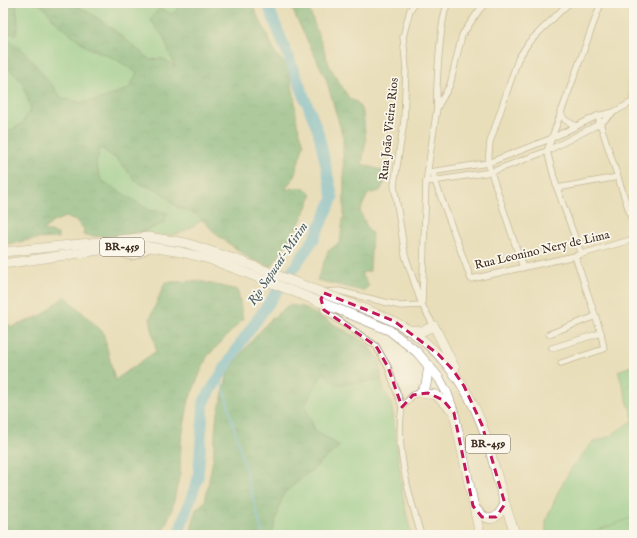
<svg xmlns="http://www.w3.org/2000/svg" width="637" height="538" font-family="'IM FELL English',serif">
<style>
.grass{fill:#7ecd8e;stroke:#5c7c56}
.forest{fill:url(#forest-crowns);stroke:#506d4c}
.park{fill:url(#park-tufts);stroke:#5c7c56}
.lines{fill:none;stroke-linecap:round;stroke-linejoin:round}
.stream{stroke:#5eb9dc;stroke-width:2}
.river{stroke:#5eb9dc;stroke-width:11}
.service-casing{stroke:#92846c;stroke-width:4}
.minor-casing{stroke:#92846c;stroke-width:7}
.trunk-casing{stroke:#92846c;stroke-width:10}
.service{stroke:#fff;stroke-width:2.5}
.minor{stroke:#fff;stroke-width:5.5}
.trunk{stroke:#fff;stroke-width:9}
.trunk-bridge-casing{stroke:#92846c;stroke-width:10;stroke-linecap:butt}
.trunk-bridge{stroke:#fff;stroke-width:9}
.marked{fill:none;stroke:#c2185b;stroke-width:3;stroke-dasharray:8 5;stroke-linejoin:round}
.labels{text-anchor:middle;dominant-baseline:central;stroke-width:3.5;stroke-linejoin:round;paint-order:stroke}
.shield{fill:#fbf7ec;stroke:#75685c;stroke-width:1}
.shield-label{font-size:11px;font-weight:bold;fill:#3b2a1e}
.street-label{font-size:12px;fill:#3b2a1e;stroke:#fbf7ec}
.water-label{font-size:13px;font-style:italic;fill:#475c60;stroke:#fbf7ec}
</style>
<defs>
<pattern id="forest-crowns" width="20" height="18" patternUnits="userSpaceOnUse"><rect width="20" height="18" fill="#66b079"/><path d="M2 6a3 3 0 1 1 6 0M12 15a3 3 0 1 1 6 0" fill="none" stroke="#558f63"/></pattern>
<pattern id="park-tufts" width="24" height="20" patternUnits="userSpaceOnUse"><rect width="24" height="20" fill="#7ecd8e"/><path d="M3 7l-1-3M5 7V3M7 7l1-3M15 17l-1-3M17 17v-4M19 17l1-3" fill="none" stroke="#6eb07a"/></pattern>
</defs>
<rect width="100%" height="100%" fill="#fbf7ec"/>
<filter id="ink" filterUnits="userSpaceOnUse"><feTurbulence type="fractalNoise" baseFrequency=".025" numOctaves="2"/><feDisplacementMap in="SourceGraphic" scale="8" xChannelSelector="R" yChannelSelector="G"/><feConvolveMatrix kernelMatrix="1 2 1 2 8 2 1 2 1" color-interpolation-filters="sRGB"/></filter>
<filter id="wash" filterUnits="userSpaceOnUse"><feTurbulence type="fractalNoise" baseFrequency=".012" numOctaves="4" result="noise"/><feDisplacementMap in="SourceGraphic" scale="16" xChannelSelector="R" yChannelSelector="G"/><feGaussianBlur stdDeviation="0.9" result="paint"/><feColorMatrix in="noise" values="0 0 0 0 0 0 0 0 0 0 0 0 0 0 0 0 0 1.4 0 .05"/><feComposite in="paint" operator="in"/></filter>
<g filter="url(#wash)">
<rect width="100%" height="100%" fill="#e9deba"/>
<g class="grass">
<path d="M 16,3 L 35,3 L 42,5 L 55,21 L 87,47 L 116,59 L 137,73 L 129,88 L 105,98 L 83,103 L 62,98 L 24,51 L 11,41 L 3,39 L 3,23 L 6,33 L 18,25 Z"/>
<path d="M 68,3 L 183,3 L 172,14 L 150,19 L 163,36 L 175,66 L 161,58 L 150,60 L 101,21 Z"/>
<path d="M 3,62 L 23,83 L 31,109 L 22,124 L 3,134 Z"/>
<path d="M 99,147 L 118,160 L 138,183 L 158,190 L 169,198 L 176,207 L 196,214 L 202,220 C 177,238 170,237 140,233 L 164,223 L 167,213 L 149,210 L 101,180 L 96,164 Z"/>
<path d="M 323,372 L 355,383 L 381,380 C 382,390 390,398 392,408 C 399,450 399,494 412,535 L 272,535 L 283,494 L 340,446 L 315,431 L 305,405 Z"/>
<path d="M 633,420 L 634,535 L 546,535 L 546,521 L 558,492 L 572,467 L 593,442 L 610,436 Z"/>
</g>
<g class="forest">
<path d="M 3,3 L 16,3 L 18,25 L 16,34 L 6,33 L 3,23 Z"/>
<path d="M 35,3 C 45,3 59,1 69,3 C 93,10 131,44 150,60 L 161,58 L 175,66 L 163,36 L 150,19 L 159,9 L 172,14 L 183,3 L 251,3 L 266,32 L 275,53 L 287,66 L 294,94 L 297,123 L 304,144 L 294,177 L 285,190 C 295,187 303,185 312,194 C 303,221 288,243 271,267 L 252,260 L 218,236 L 196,214 L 176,207 L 169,198 L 158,190 L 138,183 L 118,160 L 100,147 L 96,164 L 101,180 L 149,210 L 168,213 L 164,223 C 134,236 116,239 83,235 L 84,229 L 76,221 L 65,217 L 53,222 L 43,230 L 58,234 L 58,238 L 36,239 L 3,245 L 3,134 L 22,124 L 31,109 L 23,83 L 3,62 L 3,39 L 11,41 L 24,51 L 62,98 L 83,103 L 105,98 L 129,88 L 137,73 L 116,59 L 87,47 L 55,21 L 42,5 Z"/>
<path d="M 289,3 L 307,3 L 330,67 L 349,98 L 357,102 L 363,112 L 366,141 L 362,164 L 390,173 L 380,191 L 368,194 L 360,211 L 367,227 L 372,234 L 370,271 L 361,273 L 369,286 L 363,291 L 317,280 L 328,251 L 340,242 L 344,212 L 343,137 L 326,79 Z"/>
<path d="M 199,281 L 238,290 L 243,319 L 207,357 L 189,400 L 181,443 L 180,473 L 172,510 L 161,535 L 3,535 L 3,319 L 12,327 L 42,315 L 65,296 L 103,332 L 115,380 L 156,351 L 150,318 L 165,282 Z"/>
<path d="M 288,305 L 303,307 L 364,341 L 381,360 L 381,380 L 336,385 L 323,372 L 305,406 L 315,431 L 340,446 L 283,494 L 272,535 L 190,535 L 196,509 L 205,501 L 213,459 L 216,420 L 228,373 L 244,350 L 268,322 Z"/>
</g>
<g class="park">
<path d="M 634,365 L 634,422 L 618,371 Z"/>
<path d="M 634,517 L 634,535 L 591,535 L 590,533 Z"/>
</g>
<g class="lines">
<path class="stream" d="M 220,375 L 263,535"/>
<path class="river" d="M 178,535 L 198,478 L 204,401 L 240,344 L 314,239 L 333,198 L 318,131 L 267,3"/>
</g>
</g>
<g filter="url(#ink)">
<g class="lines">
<defs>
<path id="service" d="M 114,251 C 131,261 133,261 150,250"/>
<g id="minor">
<path d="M 415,3 L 410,10 L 403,37 L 406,68 L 404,121 L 394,185 L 405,255 L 422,305 L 434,326"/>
<path d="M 633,101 L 634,77"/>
<path d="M 437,107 C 436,89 440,17 448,3"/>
<path d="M 560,112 L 565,120 L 576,126"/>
<path d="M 599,120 L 634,226"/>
<path d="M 430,172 L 488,163 L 550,139 L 597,116 L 614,112"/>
<path d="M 433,172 L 435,181 L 471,279 L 575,256 L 634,239"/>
<path d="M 426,182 L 491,172 L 547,151 L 601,123 L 614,112 L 634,101"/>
<path d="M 557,188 L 618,177"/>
<path d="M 581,254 L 557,188 L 547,151 L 601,3"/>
<path d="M 523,268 L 488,163 L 490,142 L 518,59 L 529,42 L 569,3"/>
<path d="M 326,292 L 339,291 L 401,306 L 422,305 L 426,182 L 437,108 L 450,85 L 462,35 L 480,9 L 486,3"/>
<path d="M 321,303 L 324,310 L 376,346 L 388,367 L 402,407"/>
<path d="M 549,334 L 596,316"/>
<path d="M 552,348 L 601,333"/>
<path d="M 561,363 L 604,349 L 601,333 L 575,256"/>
<path d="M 420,393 L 413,395 L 402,407 C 395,450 409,494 421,535"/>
</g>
<g id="trunk">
<path d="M 3,252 L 148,237 L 186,243 L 243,262"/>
<path d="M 3,264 L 121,247 L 144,246 L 181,252 L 209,259 L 239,270"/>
<path d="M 354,305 C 367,310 381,315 393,321 C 435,342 466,382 482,425 C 495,461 501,500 516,535"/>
<path d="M 350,314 L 389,330 L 417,352 L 439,378 L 447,393 L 454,413 L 480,535"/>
<path d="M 407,330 L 423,331 L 434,326 L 455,368"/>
<path d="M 420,393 L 436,395 L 451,409"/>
<path d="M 420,393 L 426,385 L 429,365"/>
<path d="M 475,508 C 488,524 496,522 505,504"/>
</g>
</defs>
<use href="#service" class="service-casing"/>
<use href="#minor" class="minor-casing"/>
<use href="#trunk" class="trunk-casing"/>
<use href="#service" class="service"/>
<use href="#minor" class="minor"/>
<use href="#trunk" class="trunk"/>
<defs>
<g id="trunk-bridge">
<path d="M 243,262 L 354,305"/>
<path d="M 239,270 L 350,314"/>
</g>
</defs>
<use href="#trunk-bridge" class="trunk-bridge-casing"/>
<use href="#trunk-bridge" class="trunk-bridge"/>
</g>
</g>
<path d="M0 0H637V538H0ZM 324,293 L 394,321 L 438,354 L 453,370 L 464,386 L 482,425 L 505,504 L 496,517 L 482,517 L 473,506 L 454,413 L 443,400 L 428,393 L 413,395 L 402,407 L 388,367 L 376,346 L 324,310 L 321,299 Z" fill="#e9deba" fill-opacity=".55" fill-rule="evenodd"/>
<path class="marked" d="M 324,293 L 394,321 L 438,354 L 453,370 L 464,386 L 482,425 L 505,504 L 496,517 L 482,517 L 473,506 L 454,413 L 443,400 L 428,393 L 413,395 L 402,407 L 388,367 L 376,346 L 324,310 L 321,299 Z"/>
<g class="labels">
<g class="shield">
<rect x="100" y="238" width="44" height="18" rx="3"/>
<rect x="466" y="435" width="44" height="18" rx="3"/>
</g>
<g class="shield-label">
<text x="122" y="247">BR-459</text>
<text x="488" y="444">BR-459</text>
</g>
<g class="street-label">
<text transform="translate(389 129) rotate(-84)">Rua João Vieira Rios</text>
<text transform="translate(542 250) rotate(-13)">Rua Leonino Nery de Lima</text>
</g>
<g class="water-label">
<text transform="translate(278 264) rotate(-56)">Rio Sapucaí-Mirim</text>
</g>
</g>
<rect width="637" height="538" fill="none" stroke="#fbf7ec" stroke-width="16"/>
</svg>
